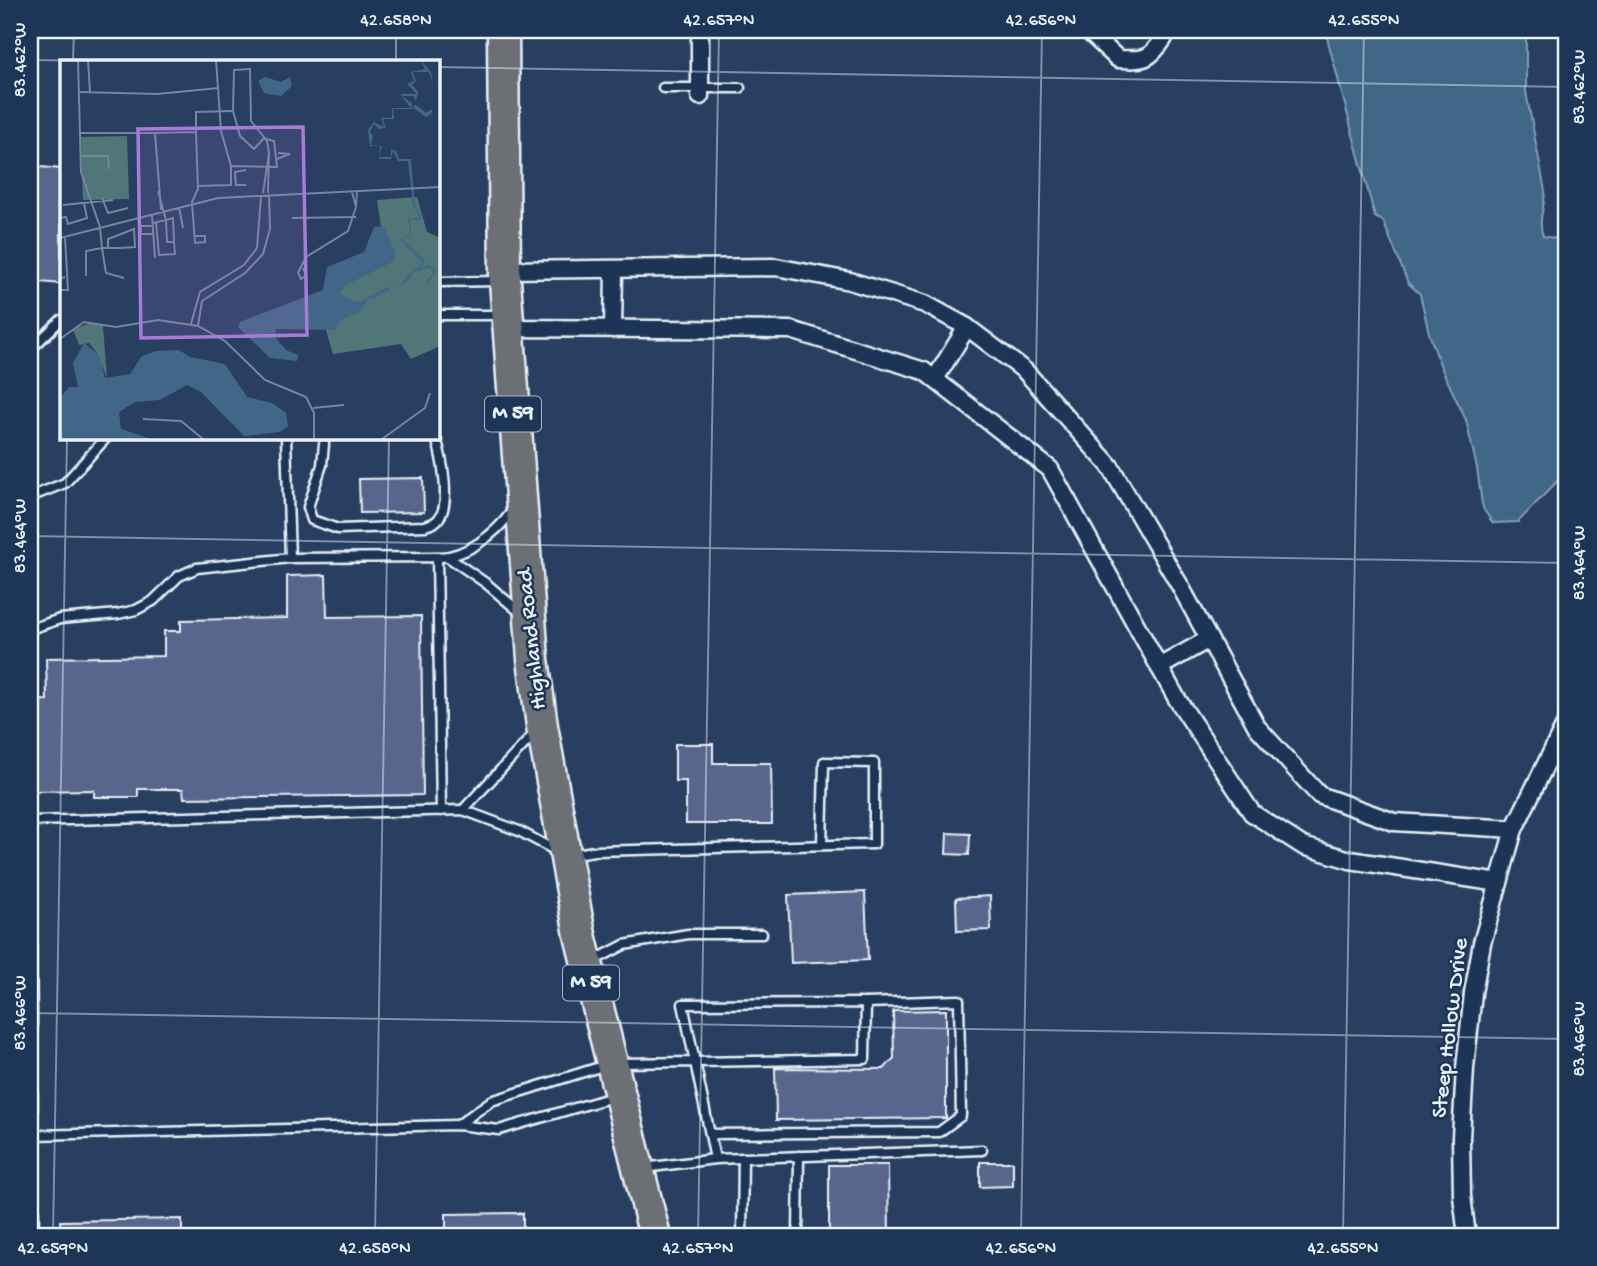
<svg xmlns="http://www.w3.org/2000/svg" width="1597" height="1266" font-family="'Gochi Hand',sans-serif">
<style>
.water{fill:#416688;stroke:#849eb5;stroke-width:2}
.building{fill:#58668e;stroke:#e8f1f8;stroke-width:2}
.lines{fill:none;stroke-linecap:round;stroke-linejoin:round}
.lane-casing{stroke:#e8f1f8;stroke-width:13}
.street-casing{stroke:#e8f1f8;stroke-width:21}
.highway-casing{stroke:#e8f1f8;stroke-width:35}
.lane{stroke:#1d3557;stroke-width:8}
.street{stroke:#1d3557;stroke-width:16}
.highway{stroke:#6c6f75;stroke-width:30}
.ticks{fill:none;stroke:#e8f1f8;stroke-width:2;stroke-opacity:0.45}
.labels{text-anchor:middle;dominant-baseline:central;stroke-width:5;stroke-linejoin:round;paint-order:stroke}
.shield{fill:#1d3557;stroke:#abb9c8;stroke-width:2}
.shield-label{font-size:21px;font-weight:bold;fill:#e8f1f8}
.street-label{font-size:23px;fill:#e8f1f8;stroke:#1d3557}
.inset-river{fill:none;stroke:#416688;stroke-width:3.5}
.inset-road{fill:none;stroke:#75869e;stroke-width:2}
.view{fill:#a77bd6;fill-opacity:0.15;stroke:#a77bd6;stroke-width:3.5}
.inset-edge{fill:none;stroke:#e8f1f8;stroke-width:3.5}
.neatline{fill:none;stroke:#e8f1f8;stroke-width:2.5}
.ticks-label{font-size:18px;text-anchor:middle;fill:#e8f1f8}
</style>
<rect width="100%" height="100%" fill="#293f62"/>
<filter id="ink" filterUnits="userSpaceOnUse"><feTurbulence type="fractalNoise" baseFrequency=".0143" numOctaves="2"/><feDisplacementMap in="SourceGraphic" scale="14" xChannelSelector="R" yChannelSelector="G"/><feConvolveMatrix kernelMatrix="1 2 1 2 8 2 1 2 1" color-interpolation-filters="sRGB"/></filter>
<g filter="url(#ink)">
<path class="water" d="M 1325,30 L 1526,30 L 1526,92 L 1545,191 C 1545,206 1537,222 1543,236 L 1567,241 L 1567,471 L 1518,522 L 1493,523 L 1484,510 L 1482,504 L 1477,468 L 1466,420 L 1441,367 L 1429,333 L 1420,294 L 1408,283 L 1383,221 L 1375,217 Z"/>
<g class="building">
<path d="M 30,166 L 61,169 L 61,284 L 30,281 Z"/>
<path d="M 423,478 L 424,512 L 360,513 L 359,479 Z"/>
<path d="M 326,575 L 327,617 L 421,616 L 423,795 L 184,798 L 183,789 L 138,789 L 138,797 L 94,797 L 94,790 L 30,791 L 30,701 L 47,700 L 46,658 L 164,656 L 164,631 L 181,631 L 181,620 L 287,618 L 287,576 Z"/>
<path d="M 675,744 L 713,744 L 713,763 L 771,763 L 772,824 L 686,824 L 686,781 L 675,781 Z"/>
<path d="M 947,833 L 970,834 L 969,855 L 946,854 Z"/>
<path d="M 865,892 L 868,960 L 791,963 L 788,895 Z"/>
<path d="M 990,896 L 991,930 L 957,931 L 956,898 Z"/>
<path d="M 946,1010 L 946,1118 L 776,1120 L 775,1068 L 884,1069 L 894,1058 L 893,1011 Z"/>
<path d="M 980,1162 L 1013,1162 L 1013,1186 L 980,1187 Z"/>
<path d="M 829,1165 L 888,1165 L 889,1236 L 829,1236 Z"/>
<path d="M 523,1213 L 523,1236 L 446,1236 L 446,1214 Z"/>
<path d="M 182,1219 L 182,1236 L 61,1236 L 60,1221 Z"/>
</g>
<g class="lines">
<defs>
<g id="lane">
<path d="M 663,88 L 740,88"/>
<path d="M 438,282 L 498,281"/>
<path d="M 438,315 L 501,315"/>
<path d="M 30,350 L 61,320"/>
<path d="M 286,438 L 290,558 L 437,557 L 441,811"/>
<path d="M 324,444 L 322,465 L 308,507 L 312,520 L 338,529 L 425,526 C 431,524 436,523 439,518 C 451,503 442,458 437,441"/>
<path d="M 30,497 L 65,483 L 106,438"/>
<path d="M 437,557 C 465,558 497,533 512,511"/>
<path d="M 448,557 L 487,584 L 521,613"/>
<path d="M 30,629 L 60,619 L 118,614 L 136,610 L 153,601 L 179,576 L 197,568 L 290,558"/>
<path d="M 463,810 L 535,733"/>
<path d="M 570,855 L 594,851 L 874,844 L 874,763 L 824,762 L 822,845"/>
<path d="M 593,961 L 624,945 L 688,934 L 762,934"/>
<path d="M 619,1063 L 695,1062 L 683,1004 L 866,1003 L 865,1059 L 695,1062 L 715,1159"/>
<path d="M 458,1125 L 491,1101 L 606,1065"/>
<path d="M 710,1134 L 939,1132 L 961,1116 L 959,1000 L 866,1003"/>
<path d="M 33,1135 L 30,821 L 463,810 L 519,831 L 558,852"/>
<path d="M 644,1168 L 715,1159 L 982,1150"/>
<path d="M 34,1236 L 33,1135 L 458,1125 L 499,1130 L 613,1097"/>
<path d="M 742,1236 L 743,1158"/>
<path d="M 798,1236 L 799,1156"/>
</g>
<g id="street">
<path d="M 1087,30 L 1118,59 C 1144,60 1149,61 1164,38 L 1162,30"/>
<path d="M 700,96 L 700,30"/>
<path d="M 504,270 L 776,267 L 850,281 L 925,304 L 967,327 L 1025,371 L 1110,466 L 1179,584 L 1257,727 L 1319,795 L 1394,822 L 1514,829"/>
<path d="M 507,328 L 791,330 L 924,371 L 1050,469 L 1177,699 L 1252,813 L 1303,846 L 1350,860 L 1499,883"/>
<path d="M 613,329 L 614,270"/>
<path d="M 935,379 L 967,327"/>
<path d="M 1159,667 L 1209,639"/>
<path d="M 1467,1236 L 1462,1196 L 1461,1138 L 1465,1068 L 1473,993 L 1482,943 L 1514,829 L 1567,721"/>
</g>
<path id="highway" d="M 503,30 L 505,280 L 533,659 L 542,726 L 580,935 L 655,1236"/>
</defs>
<use href="#lane" class="lane-casing"/>
<use href="#street" class="street-casing"/>
<use href="#highway" class="highway-casing"/>
<use href="#lane" class="lane"/>
<use href="#street" class="street"/>
<use href="#highway" class="highway"/>
</g>
</g>
<path class="ticks" d="M 30,60 L 101,61M 73,61 L 74,30M 396,61 L 396,30M 438,67 L 1567,87M 30,536 L 1567,563M 30,1013 L 1567,1039M 53,1236 L 67,438M 375,1236 L 389,438M 698,1236 L 719,30M 1021,1236 L 1042,30M 1343,1236 L 1364,30"/>
<g class="labels">
<g class="shield">
<rect x="485" y="396.5" width="56" height="35" rx="5"/>
<rect x="563" y="965.5" width="56" height="35" rx="5"/>
</g>
<g class="shield-label">
<text x="513" y="414">M 59</text>
<text x="591" y="983">M 59</text>
</g>
<g class="street-label">
<text transform="translate(533 639) rotate(-96)">Highland Road</text>
<text transform="translate(1451 1028) rotate(-83)">Steep Hollow Drive</text>
</g>
</g>
<g transform="translate(60 60)">
<rect width="380" height="380" fill="#293f62"/>
<path d="M 67,76 L 69,139 L 23,140 L 21,77 ZM 357,137 L 367,172 L 380,178 L 380,286 L 351,299 L 341,284 L 273,294 L 265,267 L 279,224 L 326,201 L 317,140 ZM 30,263 L 43,266 L 47,318 L 37,293 L 29,283 L 19,285 L 13,269 Z" fill="#517677"/>
<path d="M 361,0 L 371,12 L 373,23 L 369,12 L 353,12 L 356,21 L 352,25 L 358,31 L 358,35 L 355,41 L 354,36 L 342,36 L 352,43 L 352,49 L 333,49 L 334,59 L 323,59 L 326,68 L 319,69 L 314,64 L 310,71 L 313,76 L 311,85 L 322,86 L 319,97 L 331,97 L 331,89 L 336,91 L 339,99 L 351,99 L 355,146 L 363,157 L 359,161 L 350,159 L 351,176 L 341,179 L 364,199 L 365,203 L 361,208 L 368,205 L 374,208 L 375,213 L 369,221 L 380,223 L 366,222 L 374,212 L 368,208 L 353,212 L 350,219 L 341,225 L 330,228 L 341,224 L 352,211 L 363,203 L 339,179 L 350,175 L 348,159 L 360,157 L 353,146 L 348,101 L 338,101 L 333,91 L 331,99 L 319,99 L 320,86 L 310,86 L 308,70 L 314,62 L 324,67 L 321,58 L 332,58 L 332,48 L 351,48 L 340,34 L 357,34 L 347,24 L 354,21 L 351,12 L 365,9 ZM 205,17 L 221,22 L 230,17 L 232,26 L 221,36 L 204,33 L 198,21 ZM 324,166 L 335,192 L 334,201 L 286,225 L 279,234 L 297,242 L 309,238 L 300,252 L 281,260 L 275,270 L 216,269 L 215,277 L 226,290 L 238,295 L 237,301 L 210,298 L 178,267 L 180,262 L 263,230 L 267,207 L 304,192 L 314,167 ZM 24,283 L 39,295 L 45,318 L 70,314 L 82,296 L 96,291 L 119,290 L 130,297 L 165,304 L 187,337 L 212,343 L 226,353 L 228,366 L 220,372 L 184,376 L 141,332 L 127,325 L 100,340 L 75,342 L 59,352 L 61,369 L 91,379 L 0,379 L 0,338 L 9,327 L 18,327 L 13,303 Z" fill="#416688"/>
<path class="inset-river" d="M 354,46 L 366,55 L 372,51M 309,238 L 330,228"/>
<path class="inset-road" d="M 18,0 L 21,112 L 40,167 L 42,188 L 60,188 L 75,187 L 74,169 L 48,179 L 48,188M 28,0 L 30,32M 156,0 L 158,28M 20,32 L 97,34 L 158,28 L 161,71 L 171,106M 136,72 L 136,52 L 172,51M 20,73 L 95,73 L 101,150M 95,73 L 136,72 L 138,129 L 132,142 L 135,183 L 145,182 L 145,176 L 134,176M 204,78 L 194,89 L 180,76 L 173,51 L 174,10 L 190,9 L 191,61 L 207,81 L 209,93M 20,96 L 48,96 L 49,109M 217,99 L 230,94 L 218,93M 0,101 L 0,127M 186,110 L 175,112 L 176,125 L 186,125M 138,126 L 171,125 L 171,106 L 217,107 L 214,81 L 206,79M 292,132 L 296,147 L 297,131M 203,133 L 209,93 L 208,133M 42,138 L 48,153 L 68,148M 3,145 L 53,140M 119,147 L 123,168M 92,155 L 95,198M 0,158 L 6,157 L 8,164 L 27,158 L 24,143M 232,158 L 296,157M 96,162 L 99,195 L 115,194 L 114,182M 93,163 L 106,160 L 107,182 L 114,182 L 113,158 L 106,160 L 98,131M 93,166 L 81,166 L 81,174 L 94,174M 0,178 L 158,138 L 380,127M 243,208 L 246,215 L 241,219 L 238,213 L 246,197 L 288,171 L 296,147M 26,216 L 26,191 L 42,188 L 46,213 L 64,218M 5,217 L 0,219 L 0,230 L 8,230 L 5,177M 131,264 L 140,232 L 184,205 L 197,188 L 201,136M 138,266 L 142,241 L 185,213 L 203,194 L 210,169 L 209,136M 0,279 L 24,262 L 56,267 L 98,260 L 138,266 L 165,281 L 205,320 L 246,337 L 254,353 L 254,379M 253,348 L 284,345M 83,359 L 121,361 L 143,379M 322,379 L 365,348 L 370,333"/>
<path class="view" d="M 243,67 L 247,275 L 81,278 L 78,69 Z"/>
<rect width="380" height="380" class="inset-edge"/>
</g>
<rect width="1597" height="1266" fill="none" stroke="#1d3557" stroke-width="77"/>
<rect x="38" y="38" width="1520" height="1190" class="neatline"/>
<g class="ticks-label">
<text x="396" y="25">42.658°N</text>
<text x="719" y="25">42.657°N</text>
<text x="1041" y="25">42.656°N</text>
<text x="1364" y="25">42.655°N</text>
<text transform="translate(19 60) rotate(-90)" y="6">83.462°W</text>
<text transform="translate(1578 87) rotate(-90)" y="6">83.462°W</text>
<text transform="translate(19 536) rotate(-90)" y="6">83.464°W</text>
<text transform="translate(1578 563) rotate(-90)" y="6">83.464°W</text>
<text transform="translate(19 1013) rotate(-90)" y="6">83.466°W</text>
<text transform="translate(1578 1039) rotate(-90)" y="6">83.466°W</text>
<text x="53" y="1253">42.659°N</text>
<text x="375" y="1253">42.658°N</text>
<text x="698" y="1253">42.657°N</text>
<text x="1021" y="1253">42.656°N</text>
<text x="1343" y="1253">42.655°N</text>
</g>
</svg>
